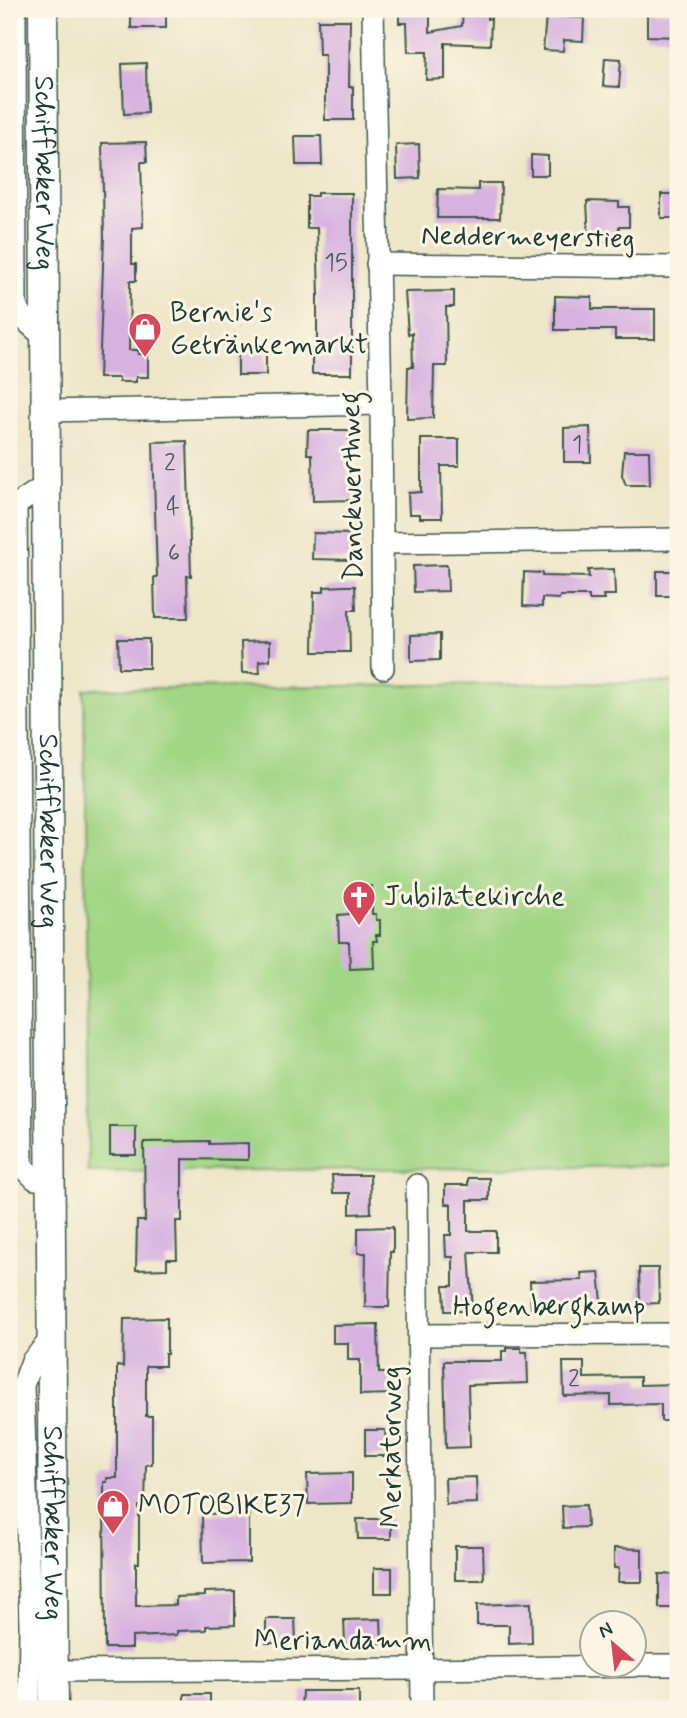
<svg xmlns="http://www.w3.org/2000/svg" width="687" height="1718" font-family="Mynerve,sans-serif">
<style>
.green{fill:#a2d585;stroke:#60895c;stroke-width:2}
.building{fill:#d7b1e0}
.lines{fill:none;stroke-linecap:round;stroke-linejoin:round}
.street-casing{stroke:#3e564a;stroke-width:24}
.secondary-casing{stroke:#3e564a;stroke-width:31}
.street{stroke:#fff;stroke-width:21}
.secondary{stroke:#fff;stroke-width:28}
.labels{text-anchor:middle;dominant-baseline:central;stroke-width:6;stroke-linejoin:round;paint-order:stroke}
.number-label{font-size:24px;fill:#4d5a5f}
.street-label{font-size:28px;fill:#1f3d34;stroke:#fcf5e5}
.poi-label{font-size:28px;fill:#1f3d34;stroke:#fcf5e5;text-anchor:start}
</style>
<rect width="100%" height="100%" fill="#fcf5e5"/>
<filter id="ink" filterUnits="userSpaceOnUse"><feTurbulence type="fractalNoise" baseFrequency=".0143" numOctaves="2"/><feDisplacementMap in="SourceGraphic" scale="14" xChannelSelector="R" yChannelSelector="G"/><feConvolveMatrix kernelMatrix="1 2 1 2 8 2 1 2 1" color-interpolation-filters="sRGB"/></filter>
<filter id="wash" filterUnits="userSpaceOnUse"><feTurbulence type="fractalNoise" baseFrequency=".00686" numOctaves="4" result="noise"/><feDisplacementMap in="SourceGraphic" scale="28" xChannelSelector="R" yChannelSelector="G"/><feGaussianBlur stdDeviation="1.57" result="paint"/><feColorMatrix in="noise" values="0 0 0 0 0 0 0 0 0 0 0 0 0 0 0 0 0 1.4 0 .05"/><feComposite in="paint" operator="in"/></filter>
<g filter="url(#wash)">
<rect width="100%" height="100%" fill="#ede6c8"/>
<path class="green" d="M 678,682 L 678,1166 L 88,1172 L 84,689 Z"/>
<g id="blocks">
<g class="building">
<rect x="131" y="9" width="35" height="19"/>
<path d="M 399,9 L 430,9 L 430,32 L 462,26 L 463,9 L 487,9 L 487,19 L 491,18 L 490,45 L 445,43 L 445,79 L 426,80 L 427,52 L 408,52 L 407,23 L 399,23 Z"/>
<path d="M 647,11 L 678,12 L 678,37 L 647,36 Z"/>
<path d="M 546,16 L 584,18 L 583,41 L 564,40 L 563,51 L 543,50 Z"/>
<path d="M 318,20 L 350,20 L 349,87 L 353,87 L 353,120 L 325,120 L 325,55 L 319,55 Z"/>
<path d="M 605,58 L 621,59 L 619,87 L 603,86 Z"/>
<path d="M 146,63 L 147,113 L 124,114 L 122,64 Z"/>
<path d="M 295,136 L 321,136 L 322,165 L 296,165 Z"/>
<path d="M 146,142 L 147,162 L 141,162 L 143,227 L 132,228 L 132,264 L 136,264 L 136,281 L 130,281 L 129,350 L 138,350 L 138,354 L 148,354 L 148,377 L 136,377 L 136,382 L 119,382 L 119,378 L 99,378 L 104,238 L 102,143 Z"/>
<path d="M 419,144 L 420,178 L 397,179 L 396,145 Z"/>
<path d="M 531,155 L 548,156 L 548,175 L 531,175 Z"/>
<path d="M 478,183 L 501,183 L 500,218 L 437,218 L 438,189 L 478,190 Z"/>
<path d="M 317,193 L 352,193 L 352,374 L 312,374 L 312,349 L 317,349 L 317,295 L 319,295 L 317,228 L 307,228 L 307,196 L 317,196 Z"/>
<rect x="661" y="194" width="17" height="24"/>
<path d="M 587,201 L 619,202 L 619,207 L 629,207 L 629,227 L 619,227 L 617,242 L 589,241 Z"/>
<path d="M 454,291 L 454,307 L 446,307 L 447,366 L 434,366 L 433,418 L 407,419 L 408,367 L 413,367 L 412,333 L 408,334 L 405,292 Z"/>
<path d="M 555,296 L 592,297 L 592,309 L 655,309 L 655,339 L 615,339 L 615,330 L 555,330 Z"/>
<rect x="238" y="350" width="28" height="25"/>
<path d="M 590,427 L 591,462 L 564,462 L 564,428 Z"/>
<path d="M 308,430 L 349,430 L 348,479 L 354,478 L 354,500 L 313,501 L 312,454 L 307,454 Z"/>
<path d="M 421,439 L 459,439 L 459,466 L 441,466 L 442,518 L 420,518 L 420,514 L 409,514 L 408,493 L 421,492 Z"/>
<path d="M 187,441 L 191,576 L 187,576 L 188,618 L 155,618 L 154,577 L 157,577 L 153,442 Z"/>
<path d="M 624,451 L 649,451 L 650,485 L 626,485 L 622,475 Z"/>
<path d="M 313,533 L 353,534 L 352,560 L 312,559 Z"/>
<path d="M 447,565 L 448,591 L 414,592 L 413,566 Z"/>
<path d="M 614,569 L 615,595 L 603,595 L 604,600 L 589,600 L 589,596 L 560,596 L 559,599 L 542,598 L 542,607 L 523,606 L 524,572 L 542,573 L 542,576 L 589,577 L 588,570 Z"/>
<rect x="657" y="571" width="21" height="25"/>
<path d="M 345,586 L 355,586 L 356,610 L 349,610 L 350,652 L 313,652 L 314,592 L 324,592 L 324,587 Z"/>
<path d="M 440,634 L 440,660 L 411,661 L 411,635 Z"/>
<path d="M 118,639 L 149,639 L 149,668 L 119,668 Z"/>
<path d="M 270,641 L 270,660 L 259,661 L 260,673 L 242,673 L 241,642 Z"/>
<path d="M 372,886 L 372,914 L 376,914 L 376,920 L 380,920 L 380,935 L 376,935 L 377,941 L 373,941 L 374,968 L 350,969 L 349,942 L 339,942 L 338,915 L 349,914 L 349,887 Z"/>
<rect x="110" y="1127" width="26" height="28"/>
<path d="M 209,1141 L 209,1144 L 248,1143 L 248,1160 L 182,1159 L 182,1221 L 176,1221 L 177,1259 L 167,1259 L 167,1269 L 136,1270 L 137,1221 L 145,1221 L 144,1142 Z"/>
<path d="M 332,1175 L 370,1175 L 371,1213 L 350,1214 L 350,1193 L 333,1193 Z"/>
<path d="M 468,1178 L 489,1178 L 489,1200 L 468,1200 L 468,1231 L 496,1231 L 496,1252 L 469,1252 L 473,1311 L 445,1311 L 444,1286 L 453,1286 L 453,1257 L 446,1257 L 445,1235 L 451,1235 L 451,1204 L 445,1204 L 445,1185 L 468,1185 Z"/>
<path d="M 393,1227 L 393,1252 L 390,1252 L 389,1307 L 365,1307 L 366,1253 L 358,1253 L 358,1228 Z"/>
<path d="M 639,1268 L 658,1268 L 659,1303 L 640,1304 Z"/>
<path d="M 599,1272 L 602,1302 L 562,1305 L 562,1309 L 531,1309 L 530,1281 L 582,1280 L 581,1273 Z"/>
<path d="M 167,1318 L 167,1354 L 165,1354 L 165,1366 L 146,1366 L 146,1416 L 152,1416 L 152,1464 L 146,1465 L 145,1506 L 139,1506 L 139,1563 L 136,1563 L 136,1606 L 176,1605 L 176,1597 L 205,1596 L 205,1592 L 235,1591 L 235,1625 L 206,1626 L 206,1630 L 177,1631 L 177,1635 L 132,1637 L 132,1648 L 105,1648 L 104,1482 L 107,1482 L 107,1478 L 117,1478 L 117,1366 L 123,1367 L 124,1319 Z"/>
<path d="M 378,1324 L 379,1373 L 390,1373 L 391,1394 L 360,1395 L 360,1360 L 348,1360 L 348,1343 L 333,1343 L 333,1325 Z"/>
<path d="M 507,1348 L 521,1348 L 521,1352 L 527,1352 L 528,1383 L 468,1385 L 470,1447 L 446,1448 L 444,1361 L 502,1361 L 502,1351 L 507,1351 Z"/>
<path d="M 563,1362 L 584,1362 L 584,1378 L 640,1377 L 640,1385 L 678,1384 L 678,1421 L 661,1421 L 661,1404 L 611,1405 L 611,1395 L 564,1396 Z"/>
<path d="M 365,1430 L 385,1430 L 386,1456 L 365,1456 Z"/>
<path d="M 352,1473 L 352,1503 L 308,1504 L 307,1474 Z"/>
<path d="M 476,1477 L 477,1503 L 446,1504 L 445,1478 Z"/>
<path d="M 586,1505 L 587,1527 L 563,1528 L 562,1506 Z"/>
<path d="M 249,1513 L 249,1562 L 203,1563 L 202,1514 Z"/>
<path d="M 357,1519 L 391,1519 L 391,1539 L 358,1539 Z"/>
<path d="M 455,1546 L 483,1546 L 484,1580 L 455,1580 Z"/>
<path d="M 614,1548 L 642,1549 L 642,1582 L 618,1582 L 619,1568 L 614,1568 Z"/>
<rect x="374" y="1568" width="18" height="25"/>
<rect x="659" y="1574" width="19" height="34"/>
<path d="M 531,1603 L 532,1643 L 509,1644 L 509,1625 L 477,1625 L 477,1605 Z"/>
<path d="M 266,1619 L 295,1619 L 296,1643 L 266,1643 Z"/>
<path d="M 381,1619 L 382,1643 L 345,1643 L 344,1620 Z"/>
<path d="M 302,1691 L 359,1691 L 359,1709 L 301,1709 Z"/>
<rect x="184" y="1694" width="26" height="15"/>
</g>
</g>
</g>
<g filter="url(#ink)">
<use href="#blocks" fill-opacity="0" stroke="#3e564a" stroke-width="2"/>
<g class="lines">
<defs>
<g id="street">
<path d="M 15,9 L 16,307 L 25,320 L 45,338"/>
<path d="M 373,9 L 381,404 L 383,668"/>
<path d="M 377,264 L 678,267"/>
<path d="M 46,411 L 381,404"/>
<path d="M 46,485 L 16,505 L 22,1166 L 35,1179 L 51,1179"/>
<path d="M 382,543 L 678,539"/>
<path d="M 417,1185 L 422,1709"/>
<path d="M 419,1335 L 678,1334"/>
<path d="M 634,1665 L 678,1665"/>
<path d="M 54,1671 L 421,1669 L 633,1666"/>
<path d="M 29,1709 L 30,1627 L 23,1385 L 32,1361 L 52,1338"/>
</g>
<g id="secondary">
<path id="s1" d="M 43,9 L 54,1709"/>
</g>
</defs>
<use href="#street" class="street-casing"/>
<use href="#secondary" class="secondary-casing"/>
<use href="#street" class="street"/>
<use href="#secondary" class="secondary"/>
</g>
</g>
<defs>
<symbol id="shop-pin" viewBox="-11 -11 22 30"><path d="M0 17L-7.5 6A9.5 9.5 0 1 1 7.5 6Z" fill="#d1495b" stroke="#fcf5e5"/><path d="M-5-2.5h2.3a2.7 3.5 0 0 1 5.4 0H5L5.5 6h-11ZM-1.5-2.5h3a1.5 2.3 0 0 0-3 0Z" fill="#fff"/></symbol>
<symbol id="church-pin" viewBox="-11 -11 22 30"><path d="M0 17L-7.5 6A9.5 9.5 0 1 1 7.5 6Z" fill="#d1495b" stroke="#fcf5e5"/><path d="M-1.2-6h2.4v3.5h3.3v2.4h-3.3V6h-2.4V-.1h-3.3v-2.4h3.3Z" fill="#fff"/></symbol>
</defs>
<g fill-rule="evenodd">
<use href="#shop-pin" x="126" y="310" width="38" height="52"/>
<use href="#church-pin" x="340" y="878" width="38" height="52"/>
<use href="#shop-pin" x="94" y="1487" width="38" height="52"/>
</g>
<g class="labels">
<g class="number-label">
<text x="336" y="263">15</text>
<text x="577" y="445">1</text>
<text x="170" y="463">2</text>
<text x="173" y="507">4</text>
<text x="174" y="553">6</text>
<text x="574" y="1379">2</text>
</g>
<g class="street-label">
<text stroke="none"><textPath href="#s1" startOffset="164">Schiffbeker Weg</textPath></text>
<text transform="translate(528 238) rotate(1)">Neddermeyerstieg</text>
<text transform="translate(353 486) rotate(-91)">Danckwerthweg</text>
<text stroke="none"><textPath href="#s1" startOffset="822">Schiffbeker Weg</textPath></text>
<text x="549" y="1307">Hogenbergkamp</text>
<text transform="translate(392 1447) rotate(-90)">Merkatorweg</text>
<text stroke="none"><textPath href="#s1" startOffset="1514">Schiffbeker Weg</textPath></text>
<text x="343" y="1641">Meriandamm</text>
</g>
<g class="poi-label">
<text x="170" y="313">Bernie's<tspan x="170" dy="32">Getränkemarkt</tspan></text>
<text x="384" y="897">Jubilatekirche</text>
<text x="138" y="1506">MOTOBIKE37</text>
</g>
</g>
<rect width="687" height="1718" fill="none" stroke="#fcf5e5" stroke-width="35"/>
<g transform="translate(613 1644) rotate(332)"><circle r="33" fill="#fcf5e5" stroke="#a4ab9e" stroke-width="2"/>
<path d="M0-5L12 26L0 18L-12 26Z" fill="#d1495b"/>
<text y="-10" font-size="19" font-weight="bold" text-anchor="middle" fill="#1f3d34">N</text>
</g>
</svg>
